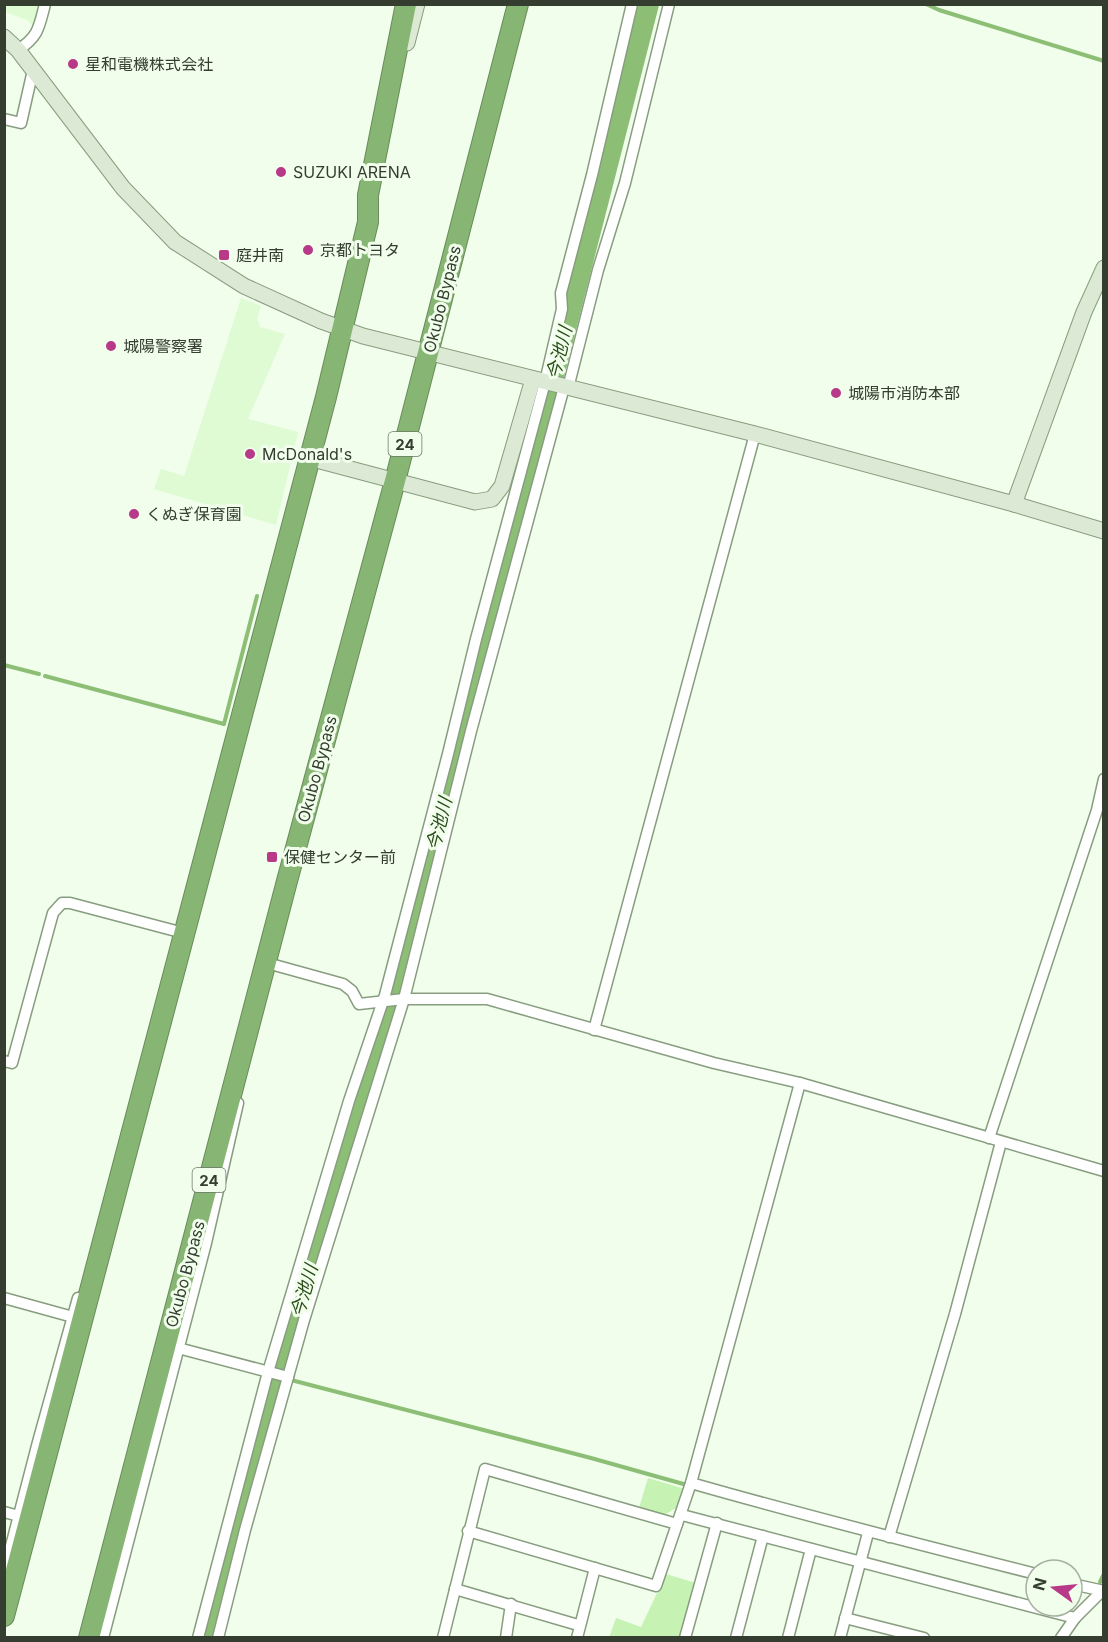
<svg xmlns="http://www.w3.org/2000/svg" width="1108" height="1642" font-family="Inter,'Noto Sans JP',sans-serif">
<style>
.built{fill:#dffbd3}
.green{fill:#c6f3b3}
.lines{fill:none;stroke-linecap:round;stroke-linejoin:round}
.stream{stroke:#8cbf75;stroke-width:4}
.river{stroke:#8cbf75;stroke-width:22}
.street-casing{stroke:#889d7f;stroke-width:13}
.secondary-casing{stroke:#889d7f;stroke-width:17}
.highway-casing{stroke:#6a8b5c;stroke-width:22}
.street{stroke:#fff;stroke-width:10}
.secondary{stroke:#dbe9d5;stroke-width:15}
.highway{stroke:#87b573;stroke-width:20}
.poi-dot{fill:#b73988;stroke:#f0feeb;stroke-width:2}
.labels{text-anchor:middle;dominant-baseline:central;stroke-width:6;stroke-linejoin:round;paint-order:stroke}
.shield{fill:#f0feeb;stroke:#6c7768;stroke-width:1.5}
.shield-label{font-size:15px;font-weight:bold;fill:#343d30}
.poi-label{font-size:16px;fill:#343d30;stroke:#f0feeb;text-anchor:start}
.street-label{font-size:16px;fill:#343d30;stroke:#f0feeb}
.water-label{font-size:18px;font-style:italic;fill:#2a4c19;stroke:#f0feeb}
</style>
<rect width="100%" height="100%" fill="#f0feeb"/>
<g class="built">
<path d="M 5,5 L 39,5 L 33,26 L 27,20 L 5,12 Z"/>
<path d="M 241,298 L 261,306 L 257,318 L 260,327 L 285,334 L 248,419 L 298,432 L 276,525 L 154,489 L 161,469 L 184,476 Z"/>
</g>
<g class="green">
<path d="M 648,1478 L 685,1489 L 676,1508 L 664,1515 L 639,1508 Z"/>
<path d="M 666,1574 L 696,1583 L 679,1637 L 609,1638 L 616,1618 L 641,1627 Z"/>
</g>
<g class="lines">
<g class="stream">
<path d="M 926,4 L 939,10 L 1104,61"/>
<path d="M 4,665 L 39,674"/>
<path d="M 45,676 L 224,724 L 257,596"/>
<path d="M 291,1380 L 591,1458 L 687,1485"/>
<path d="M 1100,1582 L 1104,1574"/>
</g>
<path class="river" d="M 210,1638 C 266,1420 325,1203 396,990 L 648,4"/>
<defs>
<g id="street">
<path d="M 18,50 C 39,36 39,27 45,4"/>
<path d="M 4,119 L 21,123 L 33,70"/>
<path d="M 568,388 L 598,270 L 625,183 L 669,4"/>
<path d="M 266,967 L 267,963 L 343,984 L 352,991 L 359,1004 L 404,999 L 487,999 L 714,1063 L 800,1083 L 1104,1171"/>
<path d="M 594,1030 L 755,434"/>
<path d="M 4,1061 L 12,1063 L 53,913 L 62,903 L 70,903 L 176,931 L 184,940"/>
<path d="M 989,1138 L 1097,810 L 1104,779"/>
<path d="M 4,1298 L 73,1317"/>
<path d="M 178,1348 L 288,1377"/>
<path d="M 691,1483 C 806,1516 921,1545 1036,1574"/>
<path d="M 4,1512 L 19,1516"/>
<path d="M 682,1515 L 1075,1618"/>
<path d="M 468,1531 L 656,1586 L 691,1483 L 800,1083"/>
<path d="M 889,1537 L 955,1314 L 1001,1142"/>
<path d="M 4,1573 L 38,1442 L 78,1298"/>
<path d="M 1072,1584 L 1104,1591"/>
<path d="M 455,1589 L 578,1625"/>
<path d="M 845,1618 L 924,1638"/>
<path d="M 103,1638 L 206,1243 L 238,1103"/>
<path d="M 198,1638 L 268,1372 L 349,1101 L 385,995 L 448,754 L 476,639 L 545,382 L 562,309 L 561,293 L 592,175 L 632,4"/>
<path d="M 218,1638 L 245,1530 L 304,1320 L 404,999 L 471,731 L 564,387"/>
<path d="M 443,1638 L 485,1469 L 677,1524"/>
<path d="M 506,1638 L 511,1604"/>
<path d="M 577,1638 L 595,1568"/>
<path d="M 685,1638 L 717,1523"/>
<path d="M 736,1638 L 763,1536"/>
<path d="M 788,1638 L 811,1549"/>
<path d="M 840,1638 L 868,1533"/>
<path d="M 1061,1638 L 1075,1618 L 1102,1591"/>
</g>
<g id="secondary">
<path d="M 4,37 L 18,50 L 123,188 L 175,242 L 244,286 L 321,321 L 363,336 L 755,434 L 1014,504 L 1104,531"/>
<path d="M 407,43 L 417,4"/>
<path d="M 309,458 L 475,502 L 492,499 L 502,486 L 533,379"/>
<path d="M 1014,504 L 1084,312 L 1104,268"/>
</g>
<g id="highway">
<path d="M 4,1616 L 326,397 L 368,222 L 368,195 L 406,4"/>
<path d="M 89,1638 L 287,881 L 395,481 L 518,4"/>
</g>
</defs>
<use href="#street" class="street-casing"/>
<use href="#secondary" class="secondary-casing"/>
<use href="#highway" class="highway-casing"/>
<use href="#street" class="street"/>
<use href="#secondary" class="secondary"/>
<use href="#highway" class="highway"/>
</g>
<g class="poi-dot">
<circle cx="73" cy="64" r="6"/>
<circle cx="281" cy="172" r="6"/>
<circle cx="308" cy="250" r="6"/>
<rect x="218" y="249" width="12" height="12" rx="3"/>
<circle cx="111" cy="346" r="6"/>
<circle cx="836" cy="393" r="6"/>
<circle cx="250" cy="454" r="6"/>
<circle cx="134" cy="514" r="6"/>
<rect x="266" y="851" width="12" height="12" rx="3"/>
</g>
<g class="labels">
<g class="shield">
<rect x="388.5" y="432" width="33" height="24" rx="4.5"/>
<rect x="192.5" y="1168" width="33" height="24" rx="4.5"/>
</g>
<g class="shield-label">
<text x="405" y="444">24</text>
<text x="209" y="1180">24</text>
</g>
<g class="poi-label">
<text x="85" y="64">星和電機株式会社</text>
<text x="293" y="172">SUZUKI ARENA</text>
<text x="320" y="250">京都トヨタ</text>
<text x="236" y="255">庭井南</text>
<text x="123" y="346">城陽警察署</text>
<text x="848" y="393">城陽市消防本部</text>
<text x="262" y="454">McDonald's</text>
<text x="146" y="514">くぬぎ保育園</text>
<text x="284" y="857">保健センター前</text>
</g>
<g class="street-label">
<text transform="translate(442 299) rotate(-76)">Okubo Bypass</text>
<text transform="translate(317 769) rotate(-75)">Okubo Bypass</text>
<text transform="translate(185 1274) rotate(-75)">Okubo Bypass</text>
</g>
<g class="water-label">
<text transform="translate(559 353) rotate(-76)">今池川</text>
<text transform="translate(439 824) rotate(-76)">今池川</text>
<text transform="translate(304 1291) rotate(-74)">今池川</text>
</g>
</g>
<rect width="1108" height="1642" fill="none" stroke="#343d30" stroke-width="12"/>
<g transform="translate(1054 1588) rotate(285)"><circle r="28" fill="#f0feeb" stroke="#a5b1a0" stroke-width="1.5"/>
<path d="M0-4.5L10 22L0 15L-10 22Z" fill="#b73988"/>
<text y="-9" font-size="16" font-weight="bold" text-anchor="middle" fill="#343d30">N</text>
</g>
</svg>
